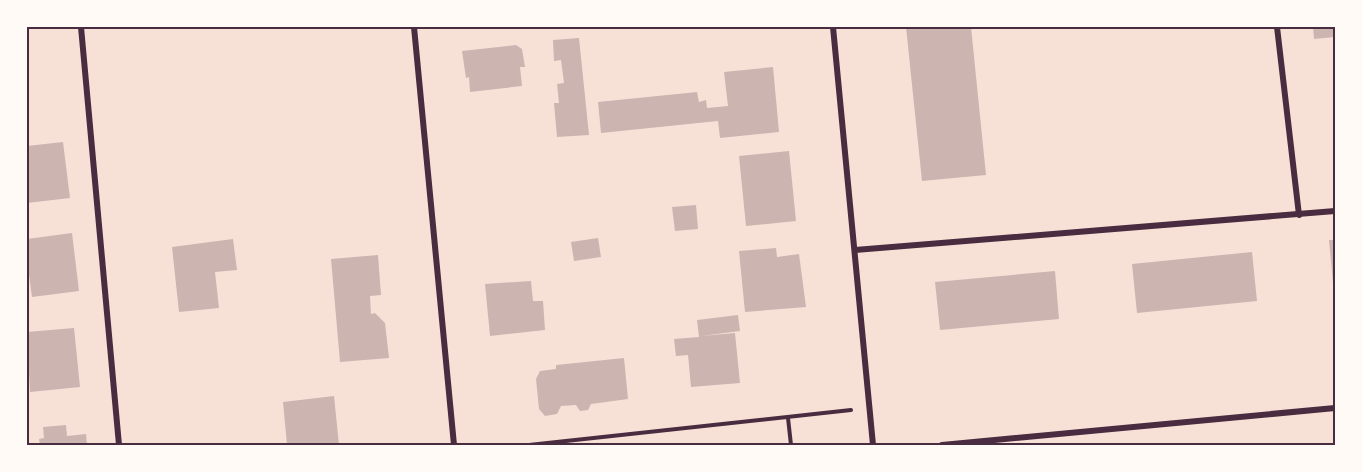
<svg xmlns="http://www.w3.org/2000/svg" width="1362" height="472" font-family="Figtree,sans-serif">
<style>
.building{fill:#ccb4b1}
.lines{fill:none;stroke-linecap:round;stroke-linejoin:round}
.path{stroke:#4a2c40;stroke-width:4}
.minor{stroke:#4a2c40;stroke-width:6}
.neatline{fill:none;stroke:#4a2c40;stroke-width:2}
</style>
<rect width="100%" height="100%" fill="#f7e1d7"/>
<g class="building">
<path d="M 906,27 L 971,27 L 986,175 L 922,181 Z"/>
<path d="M 1313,27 L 1335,27 L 1335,37 L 1314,39 Z"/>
<path d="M 579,38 L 589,135 L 557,137 L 554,103 L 559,103 L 557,84 L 564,83 L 561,60 L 554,61 L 553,40 Z"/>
<path d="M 516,45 L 522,49 L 525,67 L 520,67 L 522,86 L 470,92 L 469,77 L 466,78 L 462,51 Z"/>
<path d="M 773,67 L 779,132 L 720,138 L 718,121 L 601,133 L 598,102 L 697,92 L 699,102 L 706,100 L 707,108 L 728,106 L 724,72 Z"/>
<path d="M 63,142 L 70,198 L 27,203 L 27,146 Z"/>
<path d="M 789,151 L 796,221 L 746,226 L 739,156 Z"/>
<path d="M 696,205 L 698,229 L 675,231 L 672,207 Z"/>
<path d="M 72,233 L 79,291 L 32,297 L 27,260 L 27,239 Z"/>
<path d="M 598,238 L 601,257 L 574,261 L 571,242 Z"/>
<path d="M 233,239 L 237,270 L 215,272 L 219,308 L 179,312 L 172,247 Z"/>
<path d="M 1329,240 L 1335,240 L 1335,283 L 1333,283 Z"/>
<path d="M 776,248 L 777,257 L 799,254 L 806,307 L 745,312 L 739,251 Z"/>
<path d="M 1252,252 L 1257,301 L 1137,313 L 1132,264 Z"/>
<path d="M 378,255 L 381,295 L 370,296 L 371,314 L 375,313 L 385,323 L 389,358 L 340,362 L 331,259 Z"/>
<path d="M 1055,271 L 1059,319 L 940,330 L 935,282 Z"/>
<path d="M 531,281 L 533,301 L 543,301 L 545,330 L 490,336 L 485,284 Z"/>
<path d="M 738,315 L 740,331 L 701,336 L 735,333 L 740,383 L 691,387 L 688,355 L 676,356 L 674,339 L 699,337 L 697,320 Z"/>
<path d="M 74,328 L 80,387 L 30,392 L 27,332 Z"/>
<path d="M 624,358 L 628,399 L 591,404 L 588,410 L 580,411 L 576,405 L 561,406 L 557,414 L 545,416 L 539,409 L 536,379 L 540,371 L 556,369 L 556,365 Z"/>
<path d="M 334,396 L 339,445 L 287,445 L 283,402 Z"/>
<path d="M 66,425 L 67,436 L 86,434 L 87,445 L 40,445 L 39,439 L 44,438 L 43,427 Z"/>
</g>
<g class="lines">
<g class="path">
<path d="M 788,418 L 791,445"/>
<path d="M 529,445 L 851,410"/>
</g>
<g class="minor">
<path d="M 81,27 L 119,445"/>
<path d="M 414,27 L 454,445"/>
<path d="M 833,27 L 873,445"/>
<path d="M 1277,27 L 1299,215"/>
<path d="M 855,250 L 1335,211"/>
<path d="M 942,445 L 1335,408"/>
</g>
</g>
<rect width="1362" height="472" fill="none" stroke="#fffaf5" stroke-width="57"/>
<rect x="28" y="28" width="1306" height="416" class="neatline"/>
</svg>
